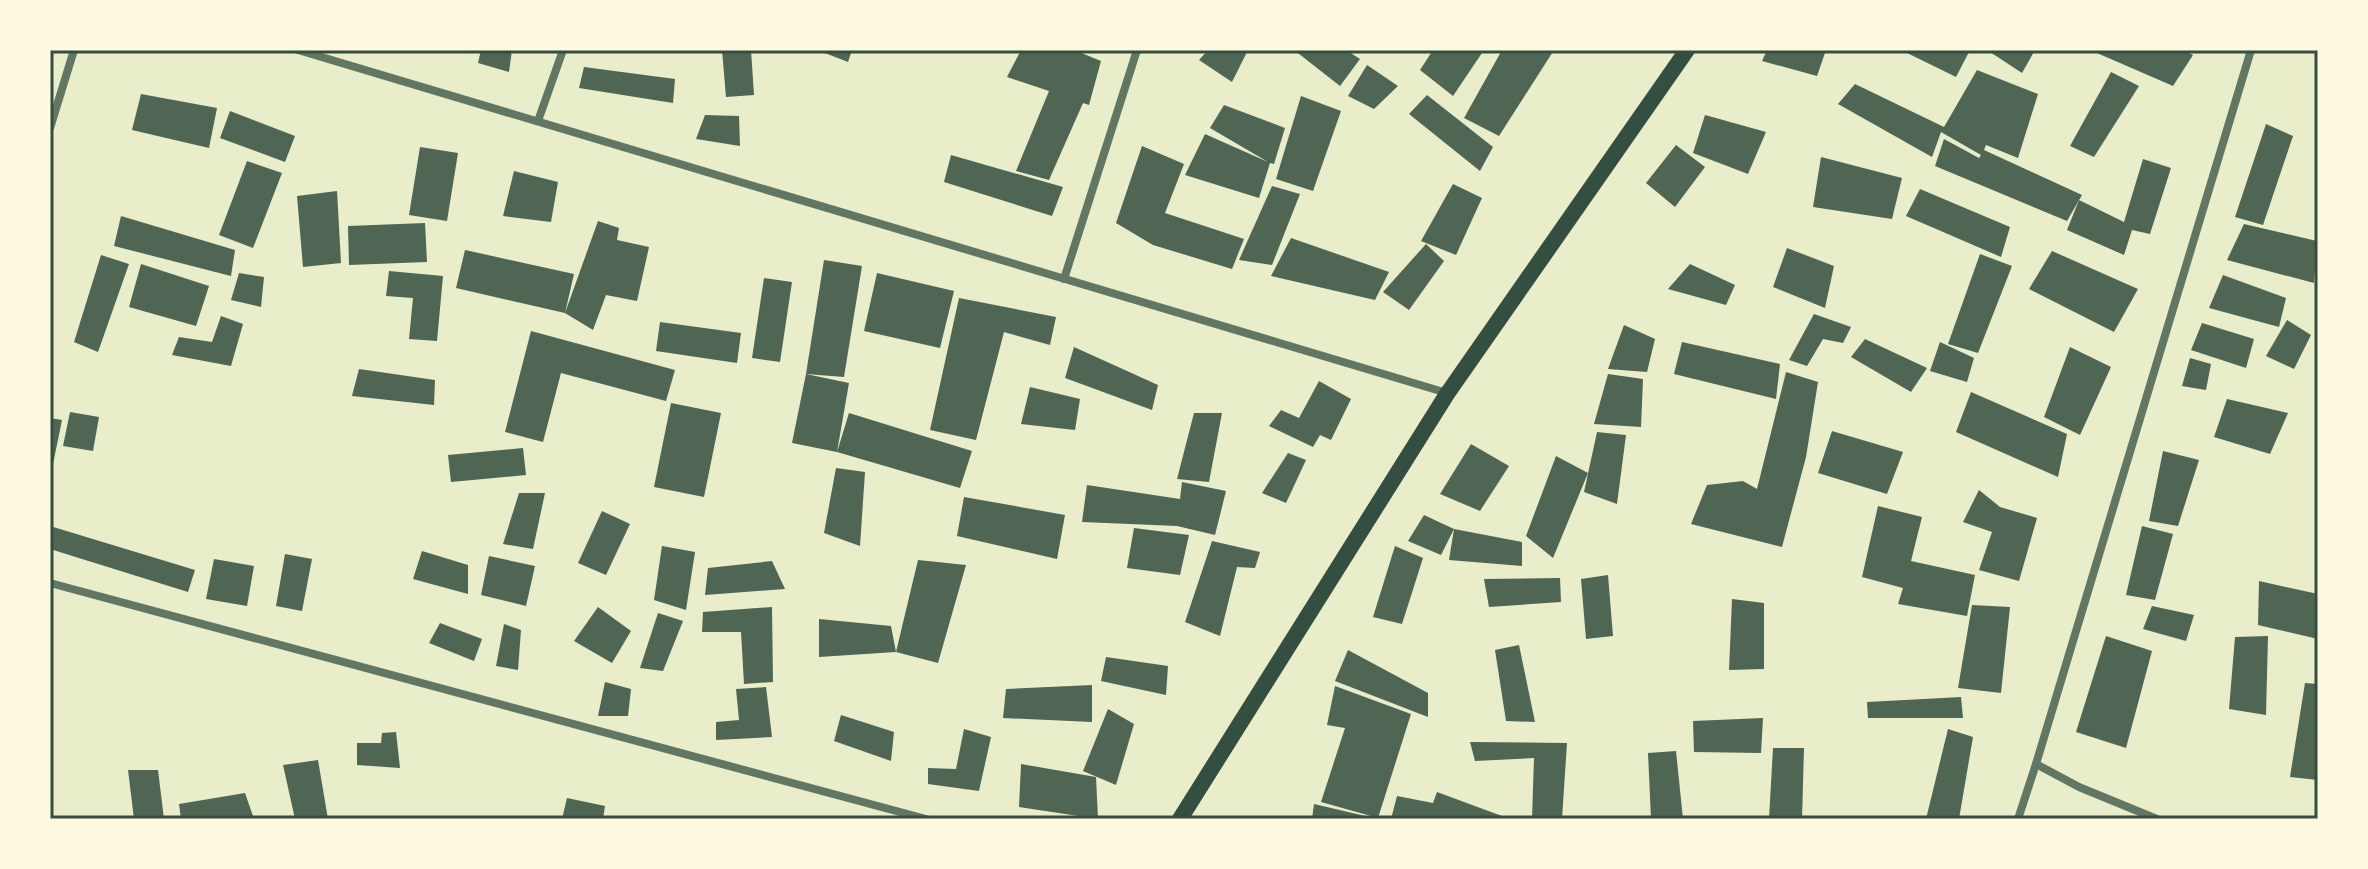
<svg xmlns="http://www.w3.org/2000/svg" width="2368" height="869" font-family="Cabin,sans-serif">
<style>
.building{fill:#4f6655}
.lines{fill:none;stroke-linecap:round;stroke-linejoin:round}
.minor{stroke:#617663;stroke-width:8}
.secondary{stroke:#344e41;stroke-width:16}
.neatline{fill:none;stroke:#344e41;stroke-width:3}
</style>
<rect width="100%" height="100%" fill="#e9edc9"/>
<g class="building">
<path d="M 481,50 L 512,50 L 509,72 L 478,63 Z"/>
<path d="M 722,50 L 751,50 L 754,95 L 726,97 Z"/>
<path d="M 817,50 L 852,50 L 848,62 Z"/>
<path d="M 1021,50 L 1074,50 L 1101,61 L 1089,105 L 1083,103 L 1049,180 L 1016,171 L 1049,91 L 1007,77 Z"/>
<path d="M 1208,50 L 1248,50 L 1232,82 L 1199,60 Z"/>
<path d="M 1294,50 L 1346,50 L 1360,59 L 1340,86 Z"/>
<path d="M 1433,50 L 1484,50 L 1453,96 L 1420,70 Z"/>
<path d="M 1502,50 L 1554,50 L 1499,136 L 1464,118 Z"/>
<path d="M 1767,50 L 1826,50 L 1817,76 L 1762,61 Z"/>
<path d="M 1901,50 L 1970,50 L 1956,77 Z"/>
<path d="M 1987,50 L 2035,50 L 2022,73 Z"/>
<path d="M 2090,50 L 2184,50 L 2193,55 L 2173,86 Z"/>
<path d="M 1367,65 L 1398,86 L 1374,109 L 1348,96 Z"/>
<path d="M 584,67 L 675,79 L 673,103 L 579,88 Z"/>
<path d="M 1977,70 L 2038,94 L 2018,158 L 1986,145 L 1984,150 L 2082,195 L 2067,221 L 1935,166 L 1944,139 L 1979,158 L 1981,155 L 1941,132 L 1932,157 L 1838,104 L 1855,84 L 1944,127 Z"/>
<path d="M 2111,72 L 2139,86 L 2094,157 L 2070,146 Z"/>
<path d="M 141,94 L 217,108 L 209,148 L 132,130 Z"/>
<path d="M 1427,95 L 1493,147 L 1480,171 L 1409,114 Z"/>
<path d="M 1301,96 L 1341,111 L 1313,191 L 1276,179 Z"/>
<path d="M 1224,105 L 1285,128 L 1274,164 L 1270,163 L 1259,198 L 1185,175 L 1205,134 L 1268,162 L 1210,128 Z"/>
<path d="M 230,111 L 295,136 L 285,162 L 220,138 Z"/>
<path d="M 705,115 L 739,116 L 740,146 L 696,139 Z"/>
<path d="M 1705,115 L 1766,132 L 1748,174 L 1693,153 Z"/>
<path d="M 2266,124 L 2293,136 L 2263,225 L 2235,217 Z"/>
<path d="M 1676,145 L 1705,167 L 1675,207 L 1646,183 Z"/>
<path d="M 1142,146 L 1184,164 L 1165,213 L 1244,239 L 1232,269 L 1153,245 L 1116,223 Z"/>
<path d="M 420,147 L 458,153 L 447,221 L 409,215 Z"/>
<path d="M 951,155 L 1063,187 L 1052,216 L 944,182 Z"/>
<path d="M 1821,157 L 1902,178 L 1892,219 L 1813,207 Z"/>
<path d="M 2143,159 L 2171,168 L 2150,234 L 2132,230 L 2124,255 L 2067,230 L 2079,200 L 2124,222 Z"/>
<path d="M 247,161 L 282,173 L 253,248 L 219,235 Z"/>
<path d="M 514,171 L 558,182 L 551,222 L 503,216 Z"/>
<path d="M 1453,184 L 1482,198 L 1456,255 L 1421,241 Z"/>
<path d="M 1272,186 L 1300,194 L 1272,265 L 1239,260 Z"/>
<path d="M 1920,189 L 2010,227 L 2001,257 L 1906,216 Z"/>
<path d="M 337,191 L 341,263 L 303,267 L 297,196 Z"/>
<path d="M 121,216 L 235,250 L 231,276 L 114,246 Z"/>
<path d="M 598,221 L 619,228 L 617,240 L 649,247 L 637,301 L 606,295 L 593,330 L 565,313 L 456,288 L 465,250 L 574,274 L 565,313 Z"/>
<path d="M 425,223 L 427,262 L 349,265 L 348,226 Z"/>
<path d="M 2244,224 L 2317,241 L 2314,283 L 2227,260 Z"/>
<path d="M 1291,238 L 1389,272 L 1375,300 L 1271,276 Z"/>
<path d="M 1426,244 L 1444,261 L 1409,310 L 1383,292 Z"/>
<path d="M 1787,248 L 1834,266 L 1825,308 L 1773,287 Z"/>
<path d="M 2052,251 L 2138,289 L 2114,332 L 2029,289 Z"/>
<path d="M 1980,254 L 2012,266 L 1978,353 L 1948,344 Z"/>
<path d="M 101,255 L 129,264 L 98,352 L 74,342 Z"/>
<path d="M 824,260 L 862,266 L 844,377 L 806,374 Z"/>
<path d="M 141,264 L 209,286 L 196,326 L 129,307 Z"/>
<path d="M 1690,264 L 1735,285 L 1726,305 L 1668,289 Z"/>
<path d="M 389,271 L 443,276 L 437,341 L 409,339 L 413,298 L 386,296 Z"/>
<path d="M 239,273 L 264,277 L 261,307 L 231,300 Z"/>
<path d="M 877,273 L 954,291 L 940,348 L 864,331 Z"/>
<path d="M 2223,275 L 2286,298 L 2279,327 L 2209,308 Z"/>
<path d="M 764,278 L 792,282 L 780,362 L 752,358 Z"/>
<path d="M 959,298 L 1056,317 L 1050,345 L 1004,332 L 976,440 L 930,430 Z"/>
<path d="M 1814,314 L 1851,327 L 1843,343 L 1823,339 L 1807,366 L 1789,360 Z"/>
<path d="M 221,316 L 243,324 L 231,366 L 172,355 L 179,337 L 212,342 Z"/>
<path d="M 2287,320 L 2311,335 L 2294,369 L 2266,356 Z"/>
<path d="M 660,322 L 741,333 L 737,363 L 656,351 Z"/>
<path d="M 2202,323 L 2254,339 L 2246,368 L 2191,350 Z"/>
<path d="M 1624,325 L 1655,339 L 1647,372 L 1608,369 Z"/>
<path d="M 531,331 L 675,370 L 666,401 L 561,373 L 543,442 L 505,432 Z"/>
<path d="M 1865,339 L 1927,368 L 1911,392 L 1851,357 Z"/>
<path d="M 1682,342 L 1780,364 L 1776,399 L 1674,374 Z"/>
<path d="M 1940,342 L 1974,358 L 1967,382 L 1930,371 Z"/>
<path d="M 1074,347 L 1158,385 L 1152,410 L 1065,378 Z"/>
<path d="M 2070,347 L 2111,367 L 2080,435 L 2044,417 Z"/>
<path d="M 2190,358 L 2211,364 L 2206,390 L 2182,386 Z"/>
<path d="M 359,369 L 435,380 L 434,405 L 352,396 Z"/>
<path d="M 1786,372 L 1818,382 L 1806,457 L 1782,547 L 1691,524 L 1707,485 L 1743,481 L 1757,489 Z"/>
<path d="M 806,374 L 849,383 L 837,452 L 849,413 L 972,451 L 960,488 L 837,452 L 792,443 Z"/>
<path d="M 1608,374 L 1643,379 L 1641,427 L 1594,424 Z"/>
<path d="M 1319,381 L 1351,399 L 1331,440 L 1320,435 L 1313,447 L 1269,426 L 1281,410 L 1299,418 Z"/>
<path d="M 1030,387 L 1080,399 L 1075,430 L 1021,424 Z"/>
<path d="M 1971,392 L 2067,434 L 2058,477 L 1956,432 Z"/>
<path d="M 2227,399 L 2288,413 L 2270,454 L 2214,437 Z"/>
<path d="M 671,403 L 721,413 L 704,497 L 654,487 Z"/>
<path d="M 70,412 L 99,417 L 93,451 L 63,446 Z"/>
<path d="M 1194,413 L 1222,413 L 1209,482 L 1177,479 Z"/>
<path d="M 50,418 L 62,420 L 51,474 L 50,473 Z"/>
<path d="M 1832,431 L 1903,452 L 1887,494 L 1818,473 Z"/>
<path d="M 1597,432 L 1626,435 L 1617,504 L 1584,492 Z"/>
<path d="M 1471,444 L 1509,466 L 1480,511 L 1440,494 Z"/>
<path d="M 523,448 L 526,475 L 451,482 L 448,455 Z"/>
<path d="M 2163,451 L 2199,460 L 2178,526 L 2149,521 Z"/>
<path d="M 1288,453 L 1306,460 L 1286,503 L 1262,493 Z"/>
<path d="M 1556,456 L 1588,473 L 1553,558 L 1526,536 Z"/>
<path d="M 836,468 L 865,472 L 860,546 L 824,533 Z"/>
<path d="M 1182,482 L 1226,491 L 1215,535 L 1177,526 L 1082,522 L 1087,485 L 1180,499 Z"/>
<path d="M 1979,490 L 2000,507 L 2037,518 L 2019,581 L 1979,570 L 1992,532 L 1963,522 Z"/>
<path d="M 519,493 L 545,493 L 533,549 L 503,544 Z"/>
<path d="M 964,497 L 1065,515 L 1057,559 L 957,536 Z"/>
<path d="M 1878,506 L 1922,517 L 1911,561 L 1975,575 L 1967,616 L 1898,604 L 1903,588 L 1862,577 Z"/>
<path d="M 602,511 L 630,524 L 606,575 L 578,563 Z"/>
<path d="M 1424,515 L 1454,529 L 1441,555 L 1408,541 Z"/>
<path d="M 50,526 L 195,570 L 188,592 L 50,549 Z"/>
<path d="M 2142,526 L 2173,534 L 2155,600 L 2126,595 Z"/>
<path d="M 1134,528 L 1189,535 L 1180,575 L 1127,568 Z"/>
<path d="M 1454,529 L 1522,542 L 1522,566 L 1449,560 Z"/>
<path d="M 1212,541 L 1260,552 L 1255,568 L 1237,567 L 1220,636 L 1185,622 Z"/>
<path d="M 662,546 L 695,552 L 686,610 L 654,600 Z"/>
<path d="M 1395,546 L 1423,558 L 1402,624 L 1373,617 Z"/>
<path d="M 422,551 L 468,565 L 468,594 L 413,579 Z"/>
<path d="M 285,554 L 312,559 L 302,611 L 276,606 Z"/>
<path d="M 489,556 L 535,566 L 526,606 L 481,595 Z"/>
<path d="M 214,559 L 254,566 L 247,606 L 206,599 Z"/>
<path d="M 918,560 L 966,565 L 938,663 L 896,652 Z"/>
<path d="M 772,561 L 785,589 L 705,595 L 708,568 Z"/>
<path d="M 1608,575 L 1613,636 L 1586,639 L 1581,579 Z"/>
<path d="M 1560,578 L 1561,602 L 1489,607 L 1484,579 Z"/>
<path d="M 2259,581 L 2318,594 L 2318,639 L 2258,625 Z"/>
<path d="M 1732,599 L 1764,603 L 1764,669 L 1729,670 Z"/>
<path d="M 1972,605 L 2010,607 L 2001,693 L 1958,688 Z"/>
<path d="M 2152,606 L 2194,615 L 2186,641 L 2143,629 Z"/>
<path d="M 598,607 L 631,631 L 612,663 L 574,641 Z"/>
<path d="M 772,607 L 773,682 L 744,684 L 741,632 L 702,632 L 703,612 Z"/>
<path d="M 658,613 L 683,621 L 663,671 L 640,668 Z"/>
<path d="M 819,619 L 891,626 L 896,652 L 819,657 Z"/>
<path d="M 440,623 L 482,639 L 474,661 L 429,643 Z"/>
<path d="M 504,624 L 521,630 L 518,670 L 496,666 Z"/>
<path d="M 2106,636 L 2152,651 L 2126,748 L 2076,732 Z"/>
<path d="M 2268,636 L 2266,715 L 2229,709 L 2235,637 Z"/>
<path d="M 1519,645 L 1535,722 L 1506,721 L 1495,650 Z"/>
<path d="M 1348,650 L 1428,693 L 1428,717 L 1335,681 Z"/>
<path d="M 1106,657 L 1168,666 L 1166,695 L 1101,681 Z"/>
<path d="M 605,682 L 631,689 L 628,716 L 598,716 Z"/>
<path d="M 2305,683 L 2318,684 L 2318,780 L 2290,777 Z"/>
<path d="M 1092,685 L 1092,722 L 1003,718 L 1006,689 Z"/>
<path d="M 1335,686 L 1411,714 L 1378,818 L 1321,802 L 1345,728 L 1327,725 Z"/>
<path d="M 766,687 L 772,737 L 716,740 L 716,722 L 739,720 L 736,689 Z"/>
<path d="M 1961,697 L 1963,718 L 1868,718 L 1867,702 Z"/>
<path d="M 1108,709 L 1134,724 L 1116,785 L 1083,771 Z"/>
<path d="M 841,715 L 894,732 L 891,761 L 834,741 Z"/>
<path d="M 1763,718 L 1761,753 L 1694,752 L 1693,721 Z"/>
<path d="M 964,729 L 991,737 L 979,791 L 928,784 L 928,768 L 956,769 Z"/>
<path d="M 1948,729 L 1973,737 L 1959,819 L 1926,819 Z"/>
<path d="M 396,732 L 400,768 L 357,765 L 357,743 L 381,743 L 382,733 Z"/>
<path d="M 1470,742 L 1567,743 L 1562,819 L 1532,819 L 1534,758 L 1475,761 Z"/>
<path d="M 1773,748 L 1804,748 L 1802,819 L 1769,819 Z"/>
<path d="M 1676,751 L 1683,819 L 1651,819 L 1648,753 Z"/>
<path d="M 318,760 L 328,819 L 295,819 L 283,765 Z"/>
<path d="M 1021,764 L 1096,777 L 1098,819 L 1019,807 Z"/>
<path d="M 128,770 L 158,770 L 164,819 L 134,819 Z"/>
<path d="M 1437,792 L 1510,819 L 1391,819 L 1397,796 L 1433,803 Z"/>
<path d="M 245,793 L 254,819 L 181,819 L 179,804 Z"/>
<path d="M 567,798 L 605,806 L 603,819 L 562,819 Z"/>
<path d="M 1314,804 L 1374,818 L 1374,819 L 1312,819 Z"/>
</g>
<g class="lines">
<g class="minor">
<path d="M 298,50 L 1447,393"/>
<path d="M 538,121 L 563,50"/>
<path d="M 50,128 L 74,50"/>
<path d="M 1064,279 L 1137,50"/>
<path d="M 50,583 L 926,819"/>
<path d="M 2018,819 L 2036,764"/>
<path d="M 2157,819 L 2079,787 L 2036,764 L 2251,50"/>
</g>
<path class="secondary" d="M 1180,819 L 1447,394 L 1687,50"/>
</g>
<rect width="2368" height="869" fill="none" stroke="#fefae0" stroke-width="104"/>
<rect x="52" y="52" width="2264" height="765" class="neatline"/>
</svg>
